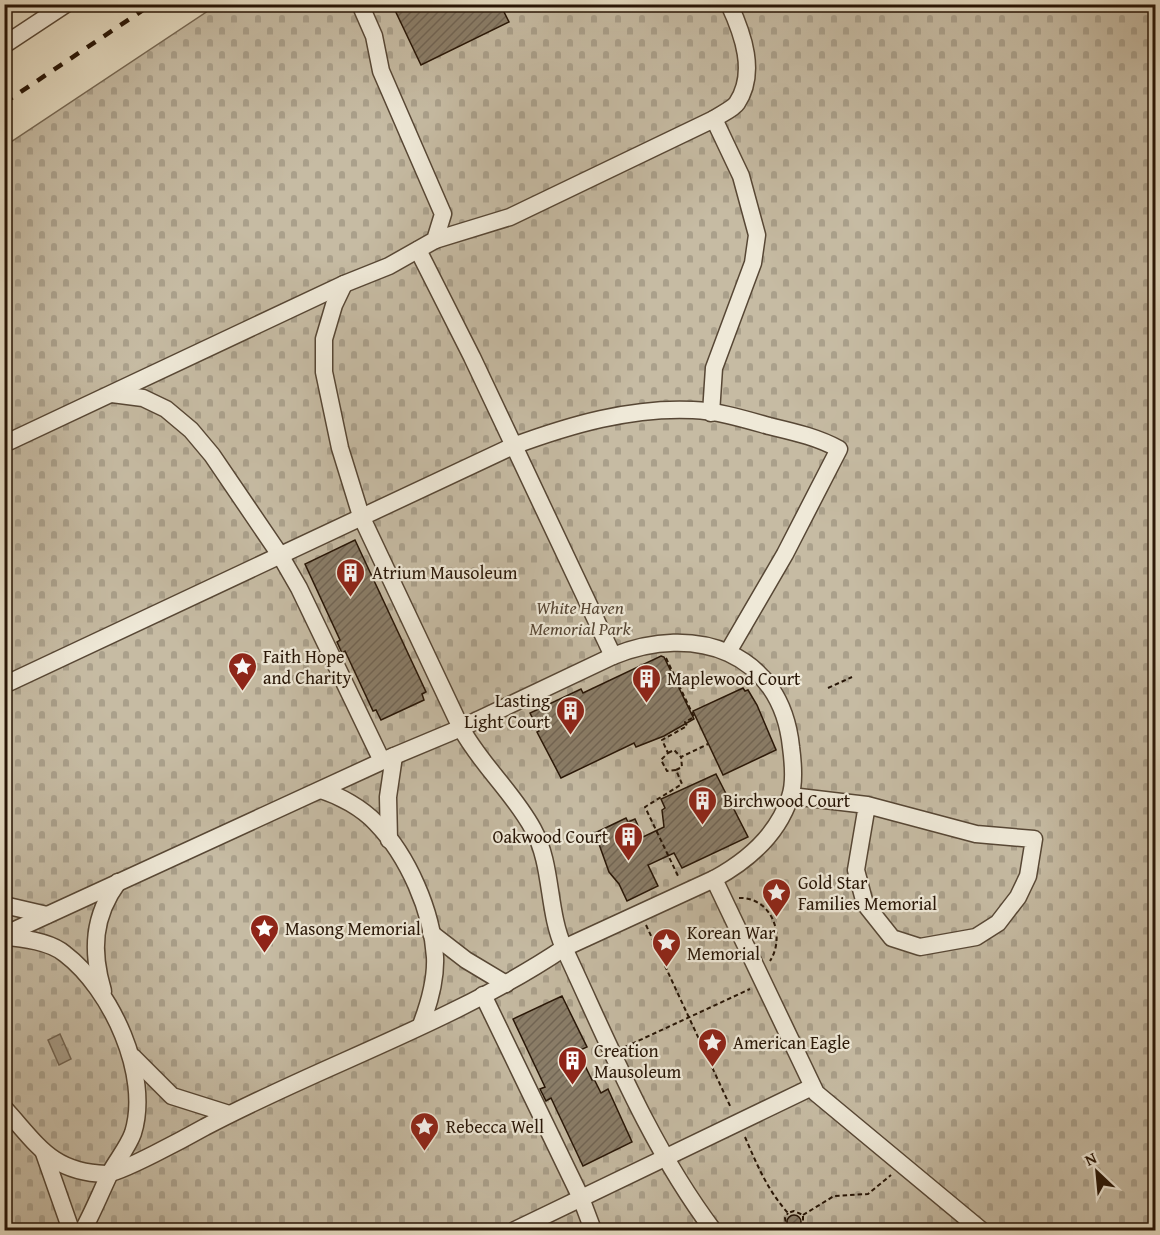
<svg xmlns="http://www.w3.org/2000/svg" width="1160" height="1235" font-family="'Gentium Book Plus',serif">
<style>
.cemetery{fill:url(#cemetery-stones);stroke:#766854;stroke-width:1.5}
.water{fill:url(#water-ripples);stroke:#736451;stroke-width:1.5}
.building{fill:url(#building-hatch);stroke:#271506;stroke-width:1.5}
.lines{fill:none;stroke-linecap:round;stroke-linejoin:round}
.minor-casing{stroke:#574735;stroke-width:19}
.path{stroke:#271506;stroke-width:2;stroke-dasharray:4.5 3;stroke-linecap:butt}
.minor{stroke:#efe9d8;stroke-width:16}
.rail{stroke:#271506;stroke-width:4.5;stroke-dasharray:10 10;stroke-linecap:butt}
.labels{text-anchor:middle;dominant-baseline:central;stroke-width:4.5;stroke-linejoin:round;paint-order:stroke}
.poi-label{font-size:18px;fill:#271506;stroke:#efe9d8;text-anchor:start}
.park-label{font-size:18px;font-style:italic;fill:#574735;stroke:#efe9d8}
</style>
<defs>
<pattern id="cemetery-stones" width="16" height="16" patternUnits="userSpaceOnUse" patternTransform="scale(1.5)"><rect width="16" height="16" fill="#c6bba3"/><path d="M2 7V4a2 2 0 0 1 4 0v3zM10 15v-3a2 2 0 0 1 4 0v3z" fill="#aaa08b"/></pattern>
<pattern id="water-ripples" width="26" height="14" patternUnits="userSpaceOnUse" patternTransform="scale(1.5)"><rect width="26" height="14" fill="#a59983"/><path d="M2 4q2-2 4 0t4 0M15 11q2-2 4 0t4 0" fill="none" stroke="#867c69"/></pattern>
<pattern id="building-hatch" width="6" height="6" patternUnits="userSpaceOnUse" patternTransform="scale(1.5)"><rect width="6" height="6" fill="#8a7d68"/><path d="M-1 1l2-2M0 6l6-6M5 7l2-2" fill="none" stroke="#716554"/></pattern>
</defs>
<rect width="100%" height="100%" fill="#e6ddc3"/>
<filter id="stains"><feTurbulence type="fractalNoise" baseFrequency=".00333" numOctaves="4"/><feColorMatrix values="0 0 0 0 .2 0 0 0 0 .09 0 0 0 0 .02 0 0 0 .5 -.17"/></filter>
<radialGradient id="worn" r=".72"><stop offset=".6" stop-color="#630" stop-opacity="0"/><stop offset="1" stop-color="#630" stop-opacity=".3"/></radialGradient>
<path class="cemetery" d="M 217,5 L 1155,5 L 1155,1230 L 5,1230 L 5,146 Z"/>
<path class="water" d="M 60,1034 L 71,1059 L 59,1065 L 48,1040 Z"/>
<g class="building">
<path d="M 392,4 L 500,4 L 509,22 L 421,65 Z"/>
<path d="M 355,540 L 426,692 L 422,694 L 424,700 L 381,720 L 376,710 L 373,711 L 345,651 L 342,653 L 337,642 L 340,640 L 305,564 Z"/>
<path d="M 661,656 L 664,657 L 694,719 L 664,736 L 636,747 L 634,743 L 561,778 L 537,732 L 539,731 L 530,713 L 581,689 L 583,693 Z"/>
<path d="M 743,688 L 745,691 L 748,690 L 757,705 L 776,750 L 723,775 L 693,711 Z"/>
<path d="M 716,774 L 748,837 L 682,868 L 674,853 L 648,865 L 658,886 L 627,901 L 619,884 L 609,872 L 595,833 L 626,818 L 628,822 L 635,819 L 643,837 L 664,827 L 662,810 L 665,808 L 661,799 Z"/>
<path d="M 562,996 L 587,1047 L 578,1051 L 592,1080 L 594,1079 L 601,1093 L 608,1089 L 632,1142 L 583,1166 L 551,1098 L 546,1101 L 540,1089 L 545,1087 L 513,1019 Z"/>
<circle cx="794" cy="1222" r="7"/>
</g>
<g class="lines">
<defs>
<g id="minor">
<path d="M 4,45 L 66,4"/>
<path d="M 714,119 C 721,114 733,109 737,103 C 757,73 743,34 729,4"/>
<path d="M 435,240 L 510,217 L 714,119 L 741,176 L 757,235 L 753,263 L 714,368 L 711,413"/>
<path d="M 418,250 L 472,357 L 613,656 C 694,623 781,651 791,747 C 793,762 795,783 790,797 C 778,834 747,861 714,879 L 816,1093 L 981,1230"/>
<path d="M 344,284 L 334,305 L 324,339 L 324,372 L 340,448 L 361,516 L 461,728 L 613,656"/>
<path d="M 112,394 L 143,398 L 166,409 L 191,430 L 212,455 L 280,555 L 299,588 L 382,761"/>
<path d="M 4,444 L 344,284 L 389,266 L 435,240 L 443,214 L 381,71 L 374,36 L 360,4"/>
<path d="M 4,685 L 513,446 C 570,425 631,407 693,410 C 718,411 744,419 769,426 C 794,432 817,437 839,449 L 785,554 L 728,652"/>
<path d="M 321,790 C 340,796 362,808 376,823 C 408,856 432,911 435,957 C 436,979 429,1004 421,1025"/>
<path d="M 791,796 L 867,805 L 976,834 L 1034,839 L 1028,876 L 1018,897 L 998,923 L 976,937 L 920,947 L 892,938 L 865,904 L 856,870 L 867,805"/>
<path d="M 389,840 L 388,797 L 394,756"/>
<path d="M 4,905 L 47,915"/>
<path d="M 431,933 L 466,960 L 506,984"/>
<path d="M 4,935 L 387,759 L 461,728 C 481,765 513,792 533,829 C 553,865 547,911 564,948 C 452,1023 322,1065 205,1127 C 189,1136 119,1174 106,1174 C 51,1172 38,1145 4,1108"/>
<path d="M 4,937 C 23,938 51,942 65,954 C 111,989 151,1075 133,1133 C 128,1147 117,1160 110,1173 C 101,1192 93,1212 83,1230"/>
<path d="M 103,991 C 91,951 93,916 118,882"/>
<path d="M 483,995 L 581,1198 L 593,1230"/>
<path d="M 133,1057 L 172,1096 L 229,1114"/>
<path d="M 44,1153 L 71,1230"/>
<path d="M 515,1230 L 812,1087"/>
<path d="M 713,1230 C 649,1145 609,1044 564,948 L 714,879"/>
</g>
</defs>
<use href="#minor" class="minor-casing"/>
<g class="path">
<path d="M 666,658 L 694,717 L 685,722 L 687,726 L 662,740 L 668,753 L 661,760 L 667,771 L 676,770 L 682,784 L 645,807 L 679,878"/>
<path d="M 828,688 L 852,677"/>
<path d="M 668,753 L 674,750 L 681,757"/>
<path d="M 676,770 L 682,767 L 681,757 L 708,744"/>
<path d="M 739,898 C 772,897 786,936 770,961"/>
<path d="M 646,925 L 731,1108"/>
<path d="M 625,1047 L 750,989"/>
<path d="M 745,1137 C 757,1165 768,1191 788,1213 L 794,1211 L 803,1215 L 803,1230"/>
<path d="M 803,1215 L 834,1196 L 868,1194 L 891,1175"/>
<path d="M 787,1229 L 785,1218 L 788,1213"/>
</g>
<use href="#minor" class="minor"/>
<path class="rail" d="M 4,103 L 152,4"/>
</g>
<defs>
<symbol id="building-pin" viewBox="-11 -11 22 30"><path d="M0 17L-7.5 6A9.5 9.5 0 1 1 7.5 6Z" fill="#8f2418" stroke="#efe9d8"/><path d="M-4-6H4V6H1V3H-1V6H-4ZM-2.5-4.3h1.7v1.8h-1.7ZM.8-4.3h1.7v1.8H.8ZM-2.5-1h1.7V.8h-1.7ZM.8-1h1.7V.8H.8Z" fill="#fff"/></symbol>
<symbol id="sight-pin" viewBox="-11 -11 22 30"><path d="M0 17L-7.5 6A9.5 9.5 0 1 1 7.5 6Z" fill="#8f2418" stroke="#efe9d8"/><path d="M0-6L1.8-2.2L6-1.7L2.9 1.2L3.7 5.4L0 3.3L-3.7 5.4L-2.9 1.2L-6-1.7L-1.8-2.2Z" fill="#fff"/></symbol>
</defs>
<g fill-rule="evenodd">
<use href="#building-pin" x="334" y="556" width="33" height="45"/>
<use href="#sight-pin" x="226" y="650" width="33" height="45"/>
<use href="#building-pin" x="630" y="662" width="33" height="45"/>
<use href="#building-pin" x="554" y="694" width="33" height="45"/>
<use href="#building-pin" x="686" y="784" width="33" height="45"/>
<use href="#building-pin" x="612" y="820" width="33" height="45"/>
<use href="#sight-pin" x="760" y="876" width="33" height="45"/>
<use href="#sight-pin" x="248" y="912" width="33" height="45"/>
<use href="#sight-pin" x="650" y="926" width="33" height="45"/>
<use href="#sight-pin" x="696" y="1026" width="33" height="45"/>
<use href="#building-pin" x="556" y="1044" width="33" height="45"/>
<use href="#sight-pin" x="408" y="1110" width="33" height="45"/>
</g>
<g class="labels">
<g class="poi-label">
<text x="372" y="572">Atrium Mausoleum</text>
<text x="263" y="656">Faith Hope<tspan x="263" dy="21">and Charity</tspan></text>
<text x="667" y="678">Maplewood Court</text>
<text x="550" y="700" text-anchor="end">Lasting<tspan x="550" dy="21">Light Court</tspan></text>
<text x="723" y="800">Birchwood Court</text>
<text x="608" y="836" text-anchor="end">Oakwood Court</text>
<text x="798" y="882">Gold Star<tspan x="798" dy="21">Families Memorial</tspan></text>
<text x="285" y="928">Masong Memorial</text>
<text x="687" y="932">Korean War<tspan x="687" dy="21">Memorial</tspan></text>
<text x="733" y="1042">American Eagle</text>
<text x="594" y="1050">Creation<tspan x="594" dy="21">Mausoleum</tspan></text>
<text x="446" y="1126">Rebecca Well</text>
</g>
<g class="park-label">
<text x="580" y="607">White Haven<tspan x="580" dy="21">Memorial Park</tspan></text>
</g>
</g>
<rect width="1160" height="1235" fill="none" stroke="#e6ddc3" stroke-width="24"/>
<rect x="6" y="6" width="1148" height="1223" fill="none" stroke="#271506" stroke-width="3"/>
<rect x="12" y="12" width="1136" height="1211" fill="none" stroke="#271506" stroke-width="1.5"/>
<g transform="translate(1097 1172) rotate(334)" stroke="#efe9d8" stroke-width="4.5" paint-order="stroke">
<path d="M0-4.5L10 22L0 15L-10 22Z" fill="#271506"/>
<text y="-9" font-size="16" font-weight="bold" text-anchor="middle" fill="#271506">N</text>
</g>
<rect width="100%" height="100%" filter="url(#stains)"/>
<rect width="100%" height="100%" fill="url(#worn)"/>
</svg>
